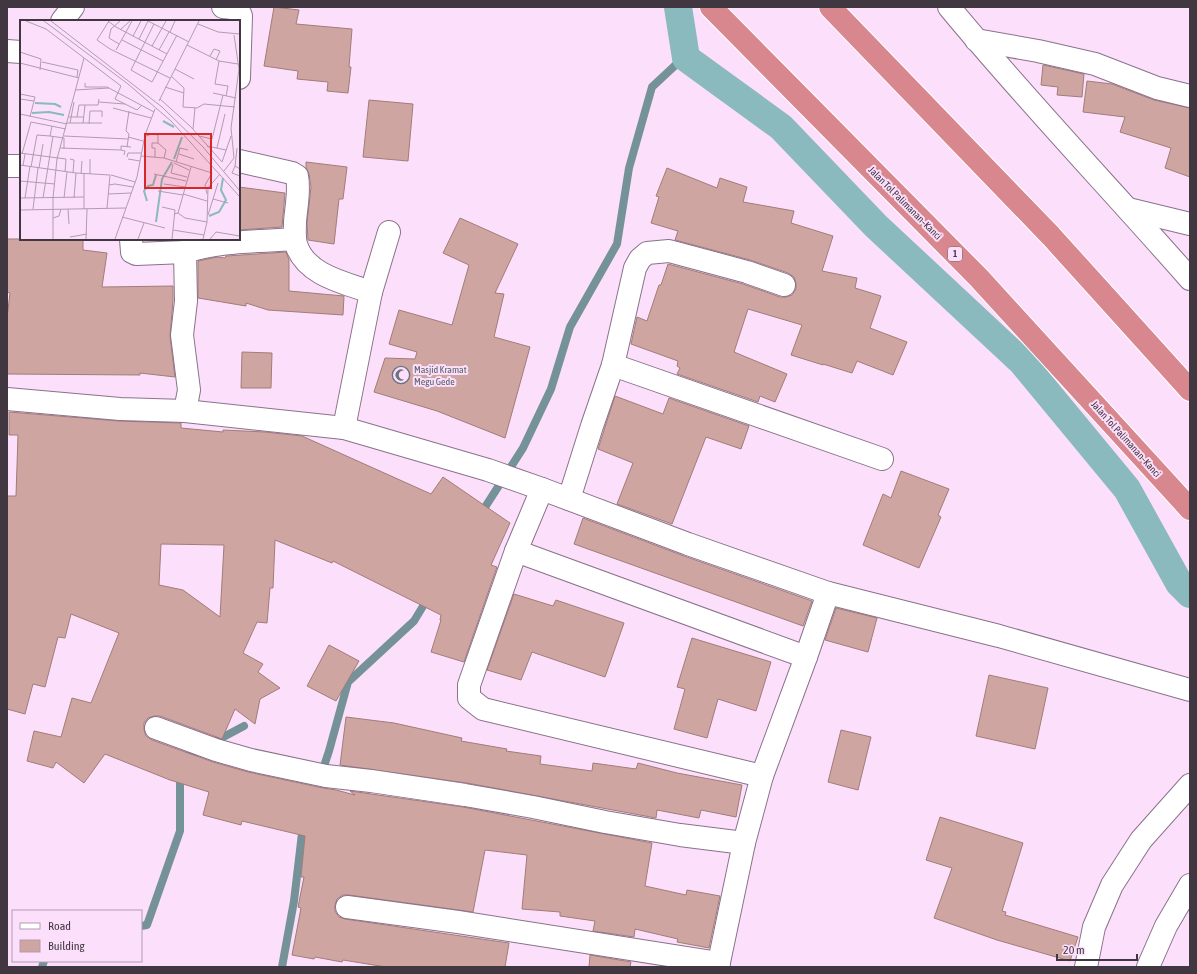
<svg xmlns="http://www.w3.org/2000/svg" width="1197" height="974" font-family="'Asap Condensed',sans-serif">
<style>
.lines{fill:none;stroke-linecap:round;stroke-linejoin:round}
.stream{stroke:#749298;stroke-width:8}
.canal{stroke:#8ab9be;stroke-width:28}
.building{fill:#cfa5a1;stroke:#a17c79;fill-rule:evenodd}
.street-casing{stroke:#8a728a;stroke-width:24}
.highway-casing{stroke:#fff;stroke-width:24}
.street{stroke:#fff;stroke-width:22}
.highway{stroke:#d7878d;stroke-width:22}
.labels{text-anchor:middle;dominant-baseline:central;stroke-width:4;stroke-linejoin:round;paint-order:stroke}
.shield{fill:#fce0fb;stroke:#796a79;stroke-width:1}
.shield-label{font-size:9px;font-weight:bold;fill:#413741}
.street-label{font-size:10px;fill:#413741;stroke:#fce0fb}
.worship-label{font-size:10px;fill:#5b616d;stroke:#fce0fb;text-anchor:start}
.inset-river{fill:none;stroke:#8ab9be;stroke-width:2}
.inset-road{fill:none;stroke:#b19cb1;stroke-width:1}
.view{fill:#d62828;fill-opacity:0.15;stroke:#d62828;stroke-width:2}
.inset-edge{fill:none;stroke:#413741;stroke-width:2}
</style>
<rect width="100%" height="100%" fill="#fce0fb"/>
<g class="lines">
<g class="stream">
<path d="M 480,515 L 523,448 L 551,389 L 570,327 L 617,244 L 629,168 L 652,87 L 682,59 L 672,7"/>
<path d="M 182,759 L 244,726"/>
<path d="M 321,775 L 329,751 L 348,682 L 414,621 L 428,598"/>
<path d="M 141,926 L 147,925 L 180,831 L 180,773"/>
<path d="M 42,967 L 44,961"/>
<path d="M 282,967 L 294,901 L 303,825"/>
</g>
<path class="canal" d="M 678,7 L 686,58 L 781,127 L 876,226 L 1022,362 L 1127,489 L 1179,583 L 1190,594"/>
</g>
<g class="building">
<path d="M 274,7 L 299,10 L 296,24 L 352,29 L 349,67 L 351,67 L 348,93 L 327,91 L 328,82 L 297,79 L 298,71 L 264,66 Z"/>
<path d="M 1043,65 L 1084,74 L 1082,97 L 1057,95 L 1058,87 L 1041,85 Z"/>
<path d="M 1087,81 L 1112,84 L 1154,100 L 1190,108 L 1190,177 L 1165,168 L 1171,148 L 1120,132 L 1125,117 L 1083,112 Z"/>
<path d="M 369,100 L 413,104 L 408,161 L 363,157 Z"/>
<path d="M 306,162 L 347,167 L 343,199 L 339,199 L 334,244 L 308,240 L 307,223 L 311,187 L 309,174 L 306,167 Z"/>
<path d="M 667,168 L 717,188 L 720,178 L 747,187 L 743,202 L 794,211 L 791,223 L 833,236 L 822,271 L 857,278 L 855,288 L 881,296 L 870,328 L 907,342 L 893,375 L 857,361 L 852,373 L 823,364 L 823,365 L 791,355 L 802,325 L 748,309 L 734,352 L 787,374 L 775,402 L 760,396 L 758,402 L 677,374 L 680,368 L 677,366 L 678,361 L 631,344 L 637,317 L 647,321 L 659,285 L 661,285 L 668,264 L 743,284 L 780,297 L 786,297 L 792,295 L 796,289 L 796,283 L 794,277 L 788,273 L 750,260 L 675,240 L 678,231 L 651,223 L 659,197 L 656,196 Z"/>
<path d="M 239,187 L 285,193 L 282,227 L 239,230 Z"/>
<path d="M 460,218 L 518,244 L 495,293 L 504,294 L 494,337 L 530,347 L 505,438 L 437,411 L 374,392 L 385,358 L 415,359 L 417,352 L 389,344 L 399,310 L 452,325 L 469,265 L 443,253 Z"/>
<path d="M 7,239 L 83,239 L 83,250 L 107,253 L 102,287 L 173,286 L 173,300 L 170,336 L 175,377 L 140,373 L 140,375 L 7,374 L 7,318 L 10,293 L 7,292 Z"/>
<path d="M 286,252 L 289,260 L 289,291 L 344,296 L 343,315 L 268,310 L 246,303 L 246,306 L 198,298 L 198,261 L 217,257 L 225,258 L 226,256 L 227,256 Z"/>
<path d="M 242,352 L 272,353 L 271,388 L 241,388 Z"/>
<path d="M 615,396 L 663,414 L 669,398 L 749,426 L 741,449 L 706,437 L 672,524 L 617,504 L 633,463 L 598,449 Z"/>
<path d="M 9,412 L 119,421 L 181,423 L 181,428 L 223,432 L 223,430 L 265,432 L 302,436 L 431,494 L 443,477 L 510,523 L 491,565 L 497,567 L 464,662 L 431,652 L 441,620 L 440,620 L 441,615 L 333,561 L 332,563 L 275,540 L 273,588 L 270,588 L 267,623 L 257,622 L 243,653 L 263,664 L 258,672 L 280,688 L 260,699 L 255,724 L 235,709 L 222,739 L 160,716 L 154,716 L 148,718 L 144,723 L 144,730 L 146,736 L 152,740 L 213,762 L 248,772 L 323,788 L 336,790 L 355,795 L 350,791 L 463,807 L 652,843 L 645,886 L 686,895 L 687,890 L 720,896 L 709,948 L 677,942 L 678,939 L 635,929 L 634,937 L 593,931 L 595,921 L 560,916 L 560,912 L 522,909 L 527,855 L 485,850 L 473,912 L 349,895 L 343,895 L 337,899 L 335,905 L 335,911 L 339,917 L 345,919 L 509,943 L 505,967 L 386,967 L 343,960 L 342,962 L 315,957 L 314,959 L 292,955 L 301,908 L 298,907 L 304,877 L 301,877 L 305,836 L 242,821 L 241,825 L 203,815 L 209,792 L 170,780 L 105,754 L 84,783 L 56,762 L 53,768 L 27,761 L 34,731 L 61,737 L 72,698 L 91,703 L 119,633 L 71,614 L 65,638 L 58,637 L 45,687 L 33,684 L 25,714 L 7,709 L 7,496 L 16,496 L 18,435 L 9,435 ZM 161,544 L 224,545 L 220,617 L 183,590 L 159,585 Z"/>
<path d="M 901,471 L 949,489 L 938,515 L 941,517 L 919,568 L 863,545 L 883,494 L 891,498 Z"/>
<path d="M 583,518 L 684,556 L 812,601 L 803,626 L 574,544 Z"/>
<path d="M 514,594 L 553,606 L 556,600 L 624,623 L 605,677 L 532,652 L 521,680 L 487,670 Z"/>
<path d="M 836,608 L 877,618 L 868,652 L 825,640 Z"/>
<path d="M 692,638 L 771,662 L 756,711 L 718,699 L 707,738 L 674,729 L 685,689 L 677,687 Z"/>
<path d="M 329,645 L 359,661 L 336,701 L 307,686 Z"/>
<path d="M 989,675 L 1048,688 L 1035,749 L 976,736 Z"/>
<path d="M 346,717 L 394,723 L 462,738 L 461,741 L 507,749 L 506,751 L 541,756 L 540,764 L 592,771 L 593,763 L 636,769 L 638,763 L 677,773 L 742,785 L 736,817 L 701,810 L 699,818 L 657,810 L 656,818 L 467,783 L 340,765 Z"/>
<path d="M 841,730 L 871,737 L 858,790 L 828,782 Z"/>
<path d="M 940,817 L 1023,843 L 1002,911 L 1006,912 L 1005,915 L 1078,937 L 1070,961 L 997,940 L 934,918 L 952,868 L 926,860 Z"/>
<path d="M 590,955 L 631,962 L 630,967 L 589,967 Z"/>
</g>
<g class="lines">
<defs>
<g id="street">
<path d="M 223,7 C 231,8 239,8 241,16 L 239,78"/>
<path d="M 949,7 C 1026,100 1110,188 1190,279"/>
<path d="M 62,21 L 73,7"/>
<path d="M 976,40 L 1038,51 L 1095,64 L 1157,88 L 1190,96"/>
<path d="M 7,51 L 21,52"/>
<path d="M 239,161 L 292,173 L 297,176 C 300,191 296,207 295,222 C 295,229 294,237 296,244 C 305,275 345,283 371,292 L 344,428"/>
<path d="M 7,166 L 21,166"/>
<path d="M 1128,209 L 1190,224"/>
<path d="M 131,239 L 132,252 L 136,254 L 185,252 L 186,301 L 182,335 L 189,390 L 185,411"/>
<path d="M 185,252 C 221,240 258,242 295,239"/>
<path d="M 371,292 L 389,232"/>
<path d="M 613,365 L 882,459"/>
<path d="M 7,399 L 120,409 L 185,411 L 344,428 L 488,470 L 542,489 L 688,544 L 828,593 L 999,636 L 1190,690"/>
<path d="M 542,489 L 516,551 L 806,657"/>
<path d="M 569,499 L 592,426 L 613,365 L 635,268 L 640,259 L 647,253 L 669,251 L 747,272 L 784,285"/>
<path d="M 516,551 L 469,685 L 469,698 L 483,709 L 762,776"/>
<path d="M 156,728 L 216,750 L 251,760 L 326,776 L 371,781 L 465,795 L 533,807 L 605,822 L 680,835 L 744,843"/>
<path d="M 347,907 L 458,922 L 719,963"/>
<path d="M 718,967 L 744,843 L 762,776 L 806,657 L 828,593"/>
<path d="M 1086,967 L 1094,927 L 1112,885 L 1141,840 L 1190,785"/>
<path d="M 1148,967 L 1166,926 L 1190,885"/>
</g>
<g id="highway">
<path d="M 711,7 L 979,278 L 1190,509"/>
<path d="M 830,7 L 1051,236 L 1190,390"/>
</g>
</defs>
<use href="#street" class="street-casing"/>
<use href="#highway" class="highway-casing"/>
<use href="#street" class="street"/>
<use href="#highway" class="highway"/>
</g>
<defs>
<symbol id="mosque-ring" viewBox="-11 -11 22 22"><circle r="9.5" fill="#fce0fb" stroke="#6b7280" stroke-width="1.5"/><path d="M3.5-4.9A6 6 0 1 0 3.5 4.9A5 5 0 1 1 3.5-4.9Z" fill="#6b7280"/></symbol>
</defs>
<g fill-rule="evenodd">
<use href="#mosque-ring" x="391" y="365" width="20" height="20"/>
</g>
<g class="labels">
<rect class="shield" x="948" y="247" width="14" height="14" rx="3"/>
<g class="shield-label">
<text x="955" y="254">1</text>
</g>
<g class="street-label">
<text transform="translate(905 203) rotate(45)">Jalan Tol Palimanan–Kanci</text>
<text transform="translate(1126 439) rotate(48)">Jalan Tol Palimanan–Kanci</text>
</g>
<g class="worship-label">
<text x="414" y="369">Masjid Kramat<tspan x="414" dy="12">Megu Gede</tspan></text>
</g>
</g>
<g transform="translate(20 20)">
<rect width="220" height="220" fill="#fce0fb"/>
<path class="inset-river" d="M 15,83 L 35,84 L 41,87M 12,93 L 29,92 L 44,95M 143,101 L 154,107M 154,139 L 162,117M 127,181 L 124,171 L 128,166 L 133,165 L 136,155M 189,196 L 199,192 L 206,180 L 201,170 L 203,158M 136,202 L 142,159 L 152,142"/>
<path class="inset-road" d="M 6,1 L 26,9 L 101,66 L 95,79 L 117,90 L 122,85M 24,1 L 108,64 L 151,101 L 220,177M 31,1 L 142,87 L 183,127 L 220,171M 88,1 L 96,7 L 147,34M 89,1 L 77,20 L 90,29 L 150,58M 128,1 L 169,22M 134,4 L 111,50 L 132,62 L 157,15M 178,4 L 198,12 L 220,14M 100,10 L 110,1M 150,12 L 155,1M 113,16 L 121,1M 119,19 L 128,1M 102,20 L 143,41M 99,24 L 89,18 L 91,9 L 100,1M 167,25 L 199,41 L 218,44M 132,26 L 146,1M 96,30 L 112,1M 139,30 L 149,12M 0,32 L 21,39 L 20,50M 190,36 L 194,29 L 200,31 L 196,40M 199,41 L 195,64 L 208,66 L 206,76M 22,42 L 58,50 L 57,57M 0,43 L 59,58M 155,49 L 174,59M 151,56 L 164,68 L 163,87 L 177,88 L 184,84 L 215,87M 65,63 L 65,67 L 87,67 L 134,92M 145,67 L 164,73M 55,70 L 89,68M 193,73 L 216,78M 0,74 L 15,77 L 10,97M 0,79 L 14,81M 140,79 L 171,107 L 202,142 L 211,116M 139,81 L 179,1M 79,82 L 105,84M 93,88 L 131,98M 0,94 L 47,104M 49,97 L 63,97M 57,97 L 59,85 L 65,85M 47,103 L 82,103M 50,103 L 54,82M 63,103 L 65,85 L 78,85 L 79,79M 69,104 L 70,91 L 82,91 L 82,97M 32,106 L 30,116 L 44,118 L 44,129M 173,109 L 175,88M 44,116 L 108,119M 179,116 L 192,119 L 203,75M 108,117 L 123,121M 124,117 L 131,114 L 138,115 L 138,123 L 132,123 L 132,128 L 135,128 L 135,137M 138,123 L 146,130 L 144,138M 187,126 L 206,130M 107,127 L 109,114 L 106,111 L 109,91M 40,128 L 101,130 L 105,131 L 104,135M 197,128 L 205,94M 217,128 L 215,146 L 220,149M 101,130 L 101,126 L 111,127M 0,133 L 46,139 L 45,152M 2,134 L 11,102 L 46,109M 159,134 L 174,139M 121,136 L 144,138 L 192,153 L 185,165 L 187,174M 107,137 L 108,133 L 121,133M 50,139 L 54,140 L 53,153M 108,139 L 120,141M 156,142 L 160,128 L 168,130M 154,143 L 169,150M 153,144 L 151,153 L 167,157M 0,145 L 56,153 L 90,155 L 87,188M 3,146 L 5,134M 215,146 L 212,153 L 220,156M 11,147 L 17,115 L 30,116M 19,148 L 23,124M 204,151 L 214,138 L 211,108 L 219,49 L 214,15M 61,154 L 62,141M 70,154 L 70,139M 134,154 L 166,161M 91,155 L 115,162M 0,161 L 35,164M 144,164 L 165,167M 89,165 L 95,164 L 113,167M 138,171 L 163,175M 88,174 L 111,173M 163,174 L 187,181M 0,178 L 64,177M 5,178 L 10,146M 23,178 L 33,116M 44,178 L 47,152M 54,178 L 56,153M 193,179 L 208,183M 142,187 L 155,190 L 152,219M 13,189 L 18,148M 48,189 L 49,204M 64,189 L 64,154M 0,190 L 106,188M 158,193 L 165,198 L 187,202M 154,194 L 158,193 L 171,147M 188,195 L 198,163M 102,197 L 145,208M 33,198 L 39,196 L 41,189M 153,210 L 184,215M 50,217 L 67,214M 33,219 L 33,178 L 37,139 L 64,38M 66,219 L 67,189M 95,219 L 117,157 L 125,115 L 135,89M 118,219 L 124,203M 183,219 L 187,202 L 188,168 L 200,154M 190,219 L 196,212 L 220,216"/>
<path class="view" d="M 125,114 L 191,114 L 191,168 L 125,168 Z"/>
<rect width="220" height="220" class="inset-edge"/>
</g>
<rect width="1197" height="974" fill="none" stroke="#413741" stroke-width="16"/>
<rect x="12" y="910" width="130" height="52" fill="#fce0fb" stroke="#b19cb1"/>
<rect x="20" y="923" width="20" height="6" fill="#ffffff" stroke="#b19cb1"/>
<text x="48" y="930" font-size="12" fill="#413741">Road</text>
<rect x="20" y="940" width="20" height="12" fill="#cfa5a1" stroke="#b19cb1"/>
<text x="48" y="950" font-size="12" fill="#413741">Building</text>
<path d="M1057 954v6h80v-6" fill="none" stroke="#413741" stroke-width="2"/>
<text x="1063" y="954" font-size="12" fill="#413741" stroke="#fce0fb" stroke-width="3" paint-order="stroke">20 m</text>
</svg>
